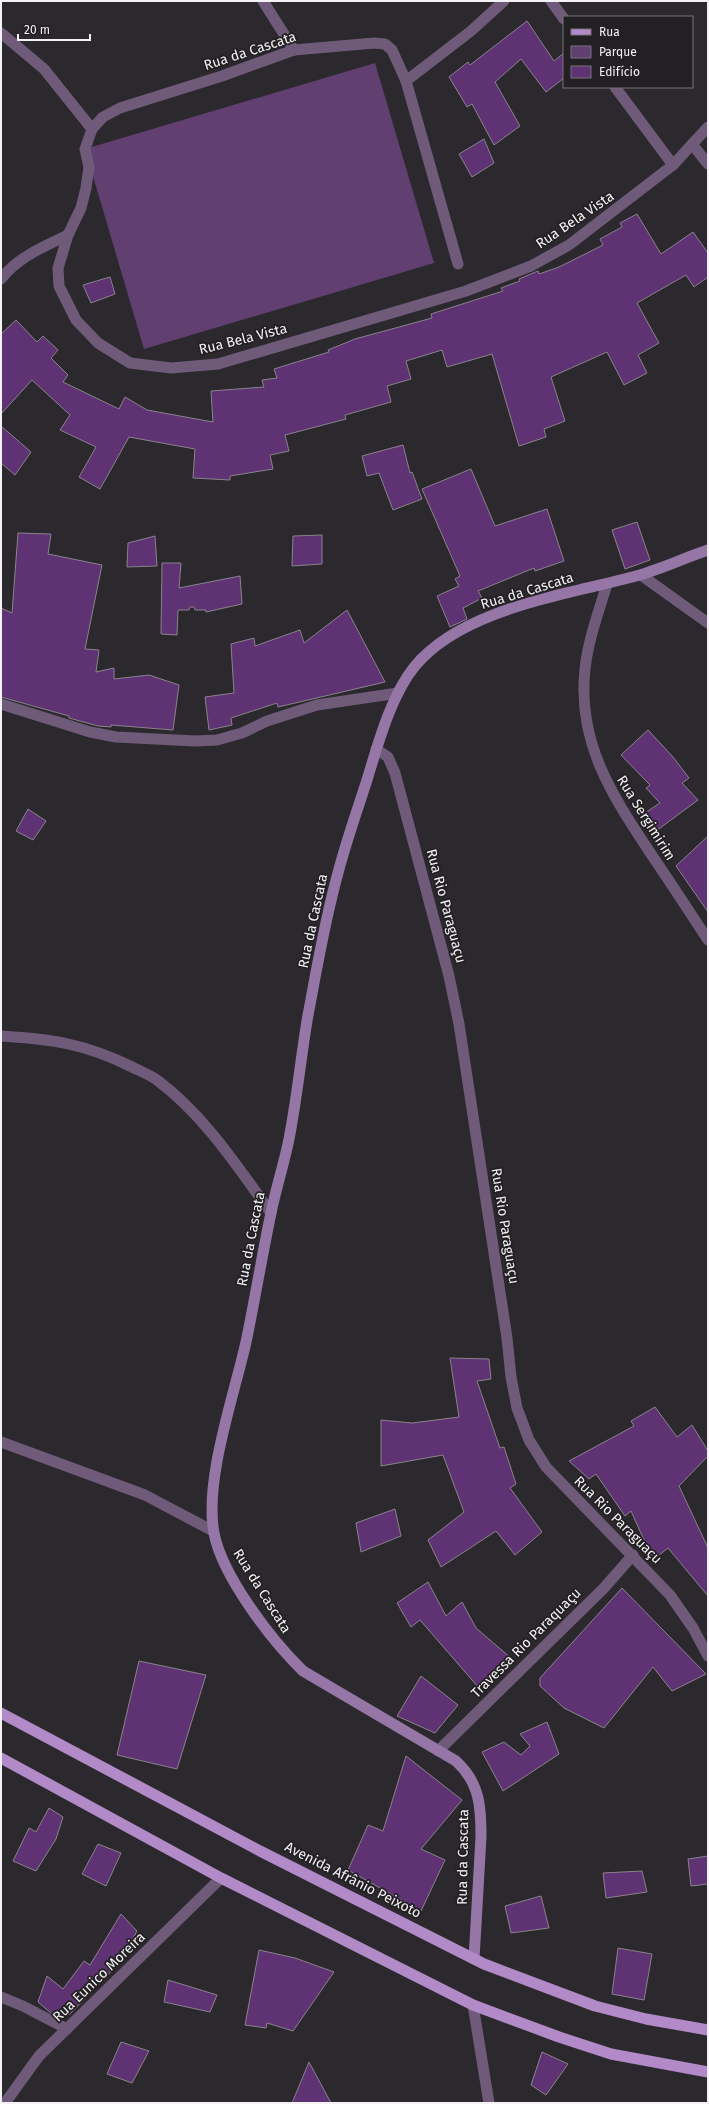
<svg xmlns="http://www.w3.org/2000/svg" width="709" height="2104" font-family="'Fira Sans',sans-serif">
<style>
.green{fill:#614071}
.building{fill:#5f3274;stroke:#88848a}
.lines{fill:none;stroke-linecap:round;stroke-linejoin:round}
.service{stroke:#6f5b79;stroke-width:11}
.minor{stroke:#6f5b79;stroke-width:11}
.secondary{stroke:#9576a6;stroke-width:11}
.primary{stroke:#b38ac8;stroke-width:11}
.labels{text-anchor:middle;dominant-baseline:central;stroke-width:3.5;stroke-linejoin:round;paint-order:stroke}
.street-label{font-size:14px;fill:#f4f2f5;stroke:#232024}
</style>
<rect width="100%" height="100%" fill="#2c292e"/>
<path class="green" d="M 375,63 L 434,263 L 144,349 L 85,149 Z"/>
<g class="building">
<path d="M 527,21 L 554,61 L 564,53 L 564,78 L 546,92 L 521,59 L 495,82 L 520,126 L 494,145 L 472,104 L 467,107 L 449,77 L 468,62 L 470,65 Z"/>
<path d="M 484,139 L 494,163 L 472,177 L 459,154 Z"/>
<path d="M 637,214 L 661,254 L 693,232 L 708,253 L 708,277 L 694,287 L 686,275 L 637,303 L 659,343 L 638,355 L 647,373 L 624,385 L 607,352 L 551,377 L 565,421 L 544,429 L 546,437 L 519,446 L 492,354 L 447,367 L 442,350 L 406,361 L 411,379 L 387,386 L 391,402 L 345,415 L 346,419 L 285,435 L 289,451 L 270,455 L 273,469 L 230,476 L 230,480 L 193,478 L 195,449 L 129,437 L 100,489 L 79,477 L 96,447 L 60,430 L 70,415 L 32,380 L 1,414 L 1,334 L 16,320 L 37,342 L 43,336 L 58,350 L 51,358 L 68,375 L 63,382 L 119,409 L 125,397 L 147,410 L 213,422 L 211,391 L 264,387 L 262,380 L 277,378 L 274,369 L 329,352 L 328,350 L 355,339 L 432,318 L 431,314 L 503,291 L 501,288 L 520,281 L 519,279 L 538,271 L 539,274 L 559,267 L 603,245 L 600,239 L 622,227 L 620,223 Z"/>
<path d="M 110,277 L 115,294 L 91,303 L 83,285 Z"/>
<path d="M 1,426 L 31,452 L 15,475 L 1,463 Z"/>
<path d="M 403,445 L 410,473 L 412,472 L 422,499 L 393,510 L 379,473 L 367,476 L 362,456 Z"/>
<path d="M 471,469 L 495,526 L 547,509 L 564,561 L 535,571 L 534,568 L 478,591 L 482,598 L 463,608 L 467,619 L 450,627 L 437,596 L 459,586 L 455,579 L 460,576 L 422,489 Z"/>
<path d="M 637,522 L 650,560 L 625,569 L 612,530 Z"/>
<path d="M 18,533 L 51,534 L 48,554 L 102,565 L 85,649 L 99,650 L 96,672 L 114,668 L 114,679 L 149,675 L 179,685 L 173,730 L 111,725 L 111,727 L 98,726 L 69,718 L 69,716 L 1,697 L 1,608 L 12,613 Z"/>
<path d="M 322,535 L 322,564 L 292,566 L 293,536 Z"/>
<path d="M 155,536 L 157,566 L 127,567 L 128,543 Z"/>
<path d="M 162,563 L 181,563 L 179,588 L 240,576 L 242,604 L 206,612 L 206,610 L 195,610 L 194,607 L 190,607 L 189,610 L 178,610 L 177,635 L 161,634 Z"/>
<path d="M 347,610 L 385,682 L 278,707 L 277,703 L 231,718 L 232,725 L 209,730 L 205,697 L 234,693 L 231,644 L 254,638 L 255,646 L 300,630 L 304,643 Z"/>
<path d="M 648,730 L 673,757 L 689,778 L 682,783 L 698,800 L 656,831 L 642,815 L 660,803 L 646,788 L 650,785 L 621,755 Z"/>
<path d="M 28,809 L 46,821 L 33,840 L 16,831 Z"/>
<path d="M 708,836 L 708,912 L 676,866 Z"/>
<path d="M 450,1358 L 489,1359 L 491,1379 L 477,1381 L 500,1448 L 504,1447 L 516,1484 L 510,1488 L 542,1532 L 515,1555 L 496,1531 L 441,1567 L 428,1540 L 464,1512 L 443,1455 L 381,1466 L 381,1420 L 412,1423 L 459,1417 Z"/>
<path d="M 655,1407 L 677,1437 L 692,1425 L 708,1451 L 708,1456 L 679,1486 L 708,1548 L 708,1596 L 668,1548 L 653,1560 L 631,1511 L 625,1516 L 596,1474 L 589,1479 L 569,1461 L 634,1426 L 631,1421 Z"/>
<path d="M 395,1509 L 401,1536 L 361,1552 L 356,1523 Z"/>
<path d="M 428,1582 L 446,1616 L 462,1602 L 476,1628 L 512,1659 L 479,1688 L 420,1620 L 411,1627 L 397,1603 Z"/>
<path d="M 622,1588 L 706,1674 L 672,1691 L 653,1667 L 604,1728 L 564,1708 L 540,1686 L 540,1678 Z"/>
<path d="M 139,1661 L 206,1675 L 177,1769 L 117,1755 Z"/>
<path d="M 421,1676 L 458,1705 L 435,1733 L 397,1716 Z"/>
<path d="M 547,1722 L 559,1754 L 503,1791 L 482,1752 L 504,1742 L 521,1755 L 530,1746 L 520,1734 Z"/>
<path d="M 406,1756 L 462,1800 L 421,1849 L 445,1860 L 421,1911 L 348,1870 L 368,1825 L 383,1831 Z"/>
<path d="M 49,1808 L 63,1817 L 56,1839 L 36,1871 L 13,1861 L 29,1828 L 36,1832 Z"/>
<path d="M 98,1844 L 121,1853 L 106,1886 L 82,1874 Z"/>
<path d="M 708,1856 L 708,1884 L 691,1886 L 688,1859 Z"/>
<path d="M 642,1871 L 647,1892 L 606,1898 L 603,1873 Z"/>
<path d="M 541,1896 L 549,1928 L 511,1933 L 505,1906 Z"/>
<path d="M 121,1914 L 137,1931 L 120,1962 L 69,2015 L 66,2013 L 60,2017 L 52,2014 L 38,2002 L 47,1976 L 63,1989 L 84,1961 L 90,1965 Z"/>
<path d="M 618,1948 L 652,1954 L 644,2000 L 612,1994 Z"/>
<path d="M 259,1950 L 295,1958 L 334,1972 L 293,2031 L 267,2023 L 266,2028 L 245,2025 Z"/>
<path d="M 168,1980 L 217,1995 L 210,2012 L 164,2002 Z"/>
<path d="M 121,2042 L 149,2051 L 132,2083 L 107,2074 Z"/>
<path d="M 542,2052 L 568,2064 L 546,2095 L 531,2085 Z"/>
<path d="M 309,2062 L 331,2103 L 292,2103 Z"/>
</g>
<g class="lines">
<path class="service" d="M 692,144 L 708,164"/>
<g class="minor">
<path d="M 263,1 L 294,50"/>
<path d="M 551,1 L 564,19"/>
<path d="M 1,33 L 44,69 L 92,129"/>
<path d="M 406,81 L 471,31 L 504,1"/>
<path d="M 615,87 L 673,165"/>
<path d="M 458,264 L 406,81 L 392,50 L 385,44 L 374,43 L 294,50 L 222,76 L 120,108 L 103,117 L 92,129 L 85,149 L 89,167 L 86,188 L 81,208 L 68,235 L 58,268 L 59,286 L 76,320 L 98,343 L 130,363 L 171,368 L 218,364 L 466,291 L 531,266 L 569,245 L 673,165 L 708,127"/>
<path d="M 1,279 C 18,257 43,247 68,235"/>
<path d="M 641,575 L 708,623"/>
<path d="M 607,584 C 599,611 588,640 585,669 C 577,743 612,795 651,854 C 670,882 689,911 708,940"/>
<path d="M 1,704 L 90,732 L 116,737 L 195,741 L 217,740 L 242,733 L 267,721 L 317,705 L 398,693"/>
<path d="M 376,749 L 388,757 L 395,773 L 449,976 L 459,1024 L 507,1338 L 511,1377 L 517,1408 L 529,1440 L 546,1467 L 670,1595 L 693,1628 L 708,1656"/>
<path d="M 1,1036 C 52,1039 86,1044 132,1067 C 140,1071 150,1075 157,1080 C 204,1115 237,1166 271,1213"/>
<path d="M 1,1442 L 145,1495 L 213,1531"/>
<path d="M 438,1751 L 603,1589 L 633,1555"/>
<path d="M 1,1997 L 23,2006 L 67,2029"/>
<path d="M 473,2005 L 489,2103"/>
<path d="M 5,2103 L 39,2056 L 221,1878"/>
</g>
<path class="secondary" d="M 474,1959 L 481,1837 C 481,1807 480,1783 456,1761 L 303,1671 C 272,1641 222,1576 214,1533 C 204,1480 234,1396 246,1342 C 255,1299 262,1256 271,1213 C 276,1188 284,1164 289,1139 C 297,1098 301,1056 308,1015 C 317,968 325,919 338,873 C 346,842 357,811 367,780 C 378,744 391,695 415,666 C 463,608 567,595 636,576 C 661,569 684,558 708,550"/>
<g class="primary">
<path d="M 1,1713 L 260,1851 L 484,1964 L 595,2006 L 646,2019 L 708,2030"/>
<path d="M 1,1758 L 221,1878 L 473,2005 L 559,2037 L 611,2054 L 708,2072"/>
</g>
</g>
<g class="labels">
<g class="street-label">
<text transform="translate(250 51) rotate(-18)">Rua da Cascata</text>
<text transform="translate(575 220) rotate(-34)">Rua Bela Vista</text>
<text transform="translate(243 339) rotate(-14)">Rua Bela Vista</text>
<text transform="translate(527 591) rotate(-17)">Rua da Cascata</text>
<text transform="translate(646 818) rotate(58)">Rua Sergimirim</text>
<text transform="translate(446 906) rotate(75)">Rua Rio Paraguaçu</text>
<text transform="translate(313 921) rotate(-78)">Rua da Cascata</text>
<text transform="translate(505 1226) rotate(81)">Rua Rio Paraguaçu</text>
<text transform="translate(251 1239) rotate(-79)">Rua da Cascata</text>
<text transform="translate(618 1520) rotate(45)">Rua Rio Paraguaçu</text>
<text transform="translate(262 1591) rotate(58)">Rua da Cascata</text>
<text transform="translate(526 1643) rotate(-45)">Travessa Rio Paraquaçu</text>
<text transform="translate(463 1857) rotate(-89)">Rua da Cascata</text>
<text transform="translate(353 1880) rotate(27)">Avenida Afrânio Peixoto</text>
<text transform="translate(99 1977) rotate(-44)">Rua Eunico Moreira</text>
</g>
</g>
<rect width="709" height="2104" fill="none" stroke="#f4f2f5" stroke-width="4"/>
<rect x="563" y="16" width="130" height="72" fill="#232024" stroke="#777478"/>
<rect x="571" y="29" width="20" height="6" fill="#b38ac8" stroke="#777478"/>
<text x="599" y="36" font-size="12" fill="#f4f2f5">Rua</text>
<rect x="571" y="46" width="20" height="12" fill="#614071" stroke="#777478"/>
<text x="599" y="56" font-size="12" fill="#f4f2f5">Parque</text>
<rect x="571" y="66" width="20" height="12" fill="#5f3274" stroke="#777478"/>
<text x="599" y="76" font-size="12" fill="#f4f2f5">Edifício</text>
<path d="M18 34v6h72v-6" fill="none" stroke="#f4f2f5" stroke-width="2"/>
<text x="24" y="34" font-size="12" fill="#f4f2f5" stroke="#232024" stroke-width="3" paint-order="stroke">20 m</text>
</svg>
